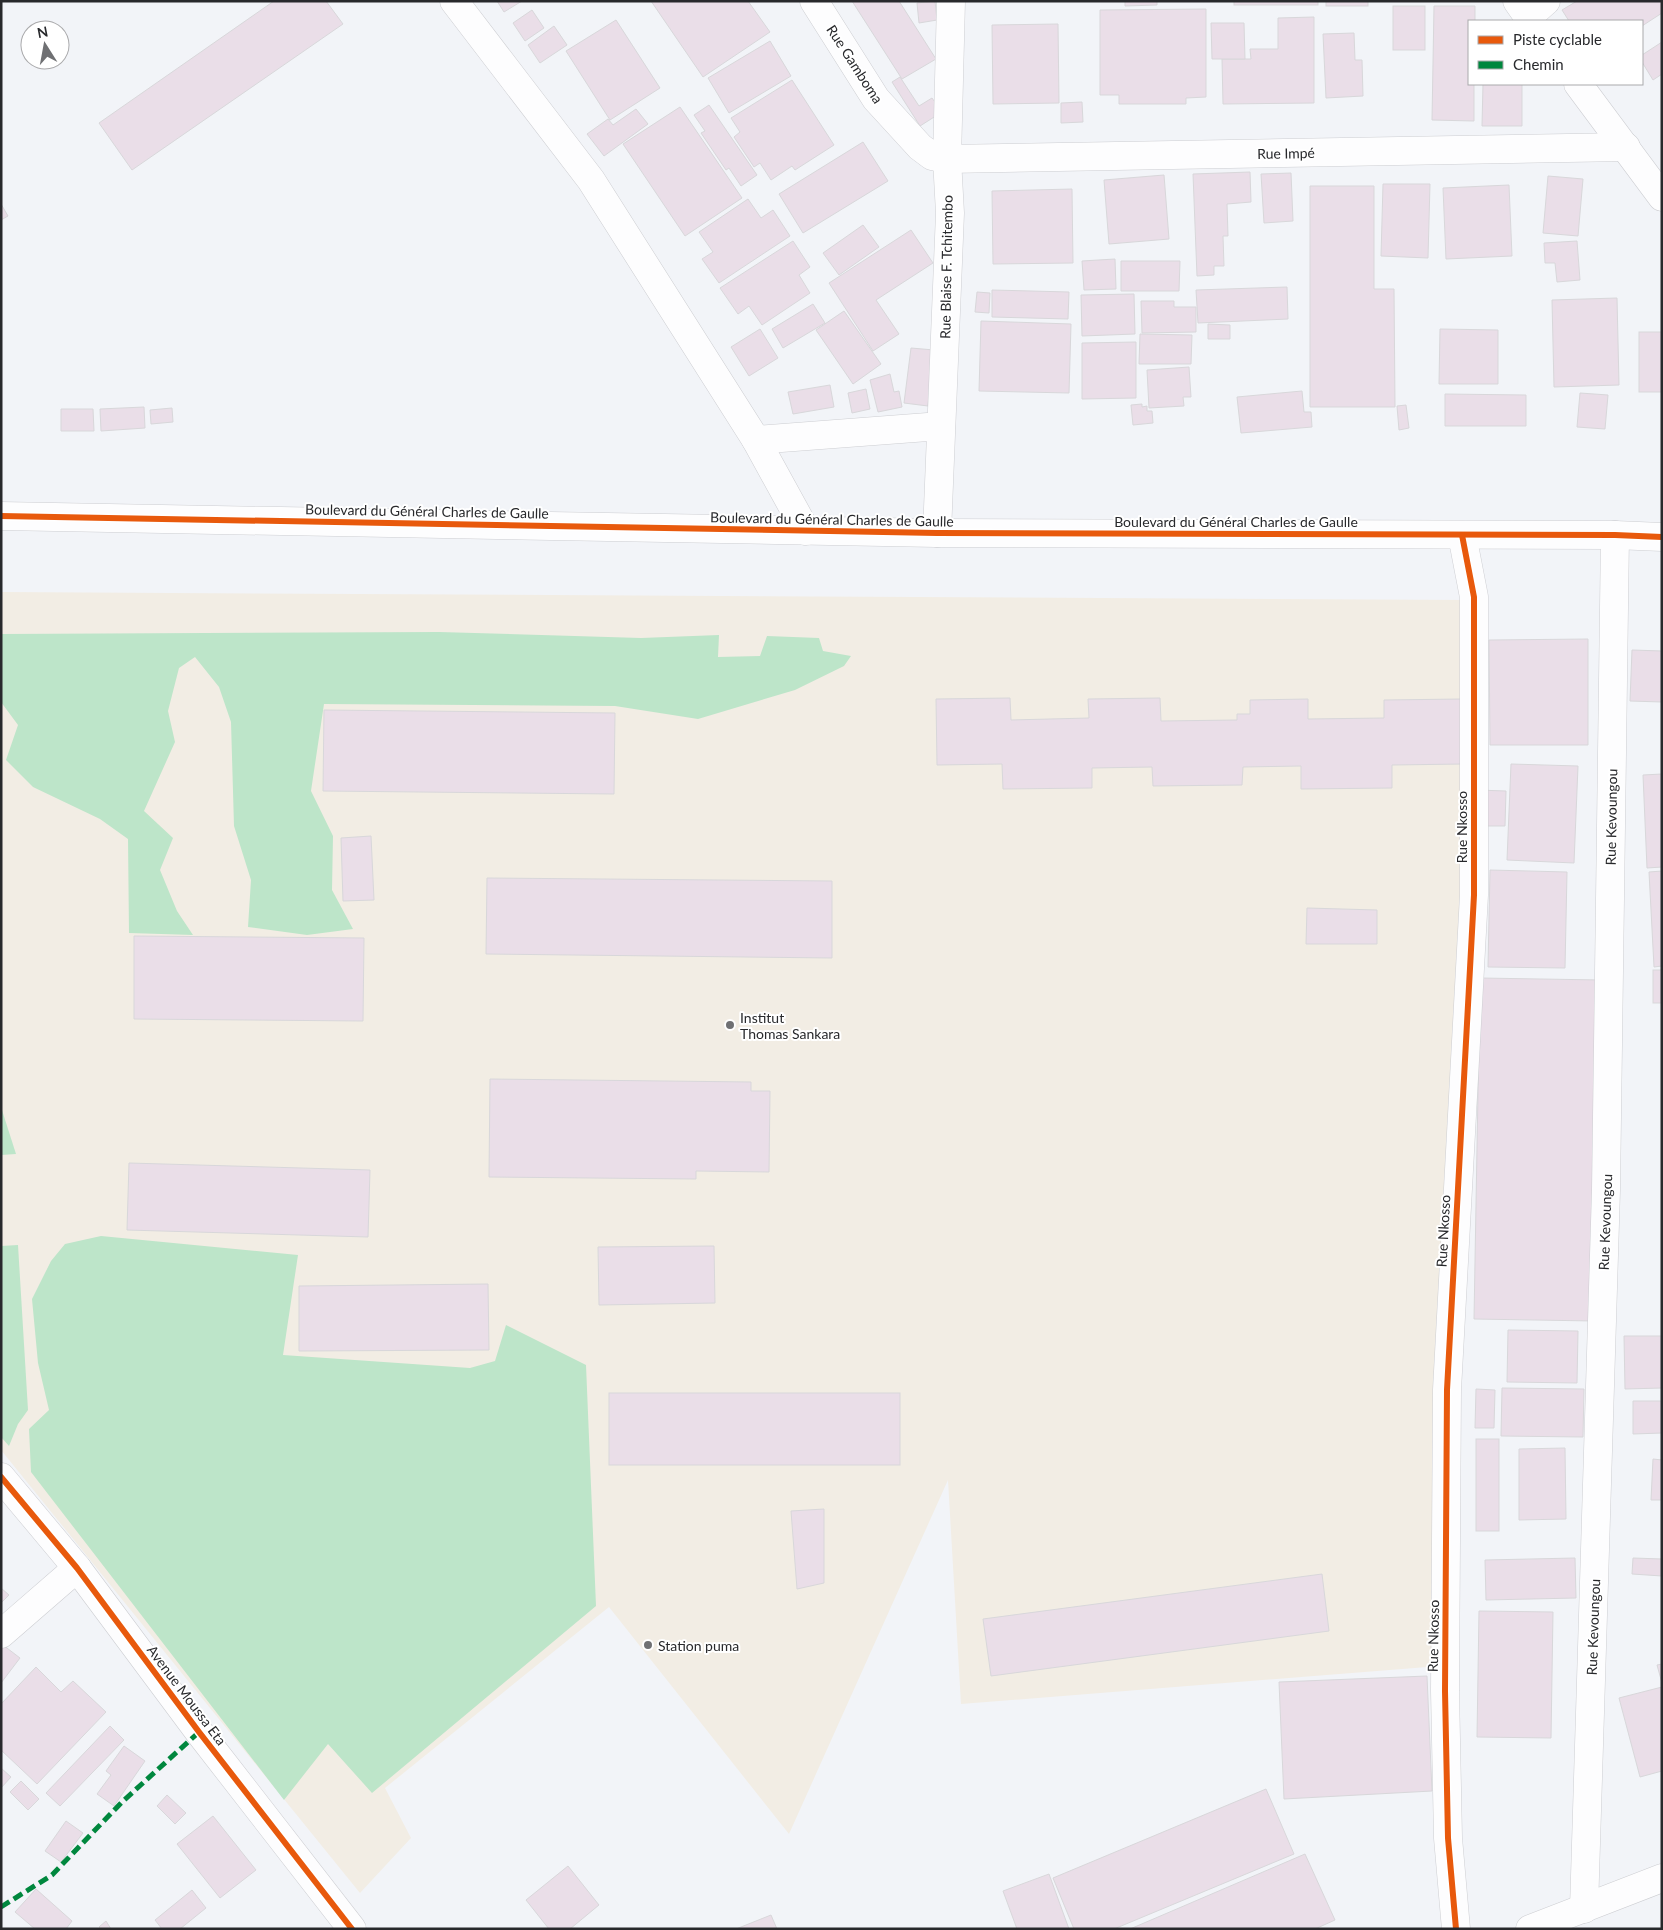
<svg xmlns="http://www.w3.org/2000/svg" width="1663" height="1930" font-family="Lato,sans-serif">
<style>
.education{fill:#f2ede4}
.green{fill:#bde5c9}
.building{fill:#eadee8;stroke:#d8d7da}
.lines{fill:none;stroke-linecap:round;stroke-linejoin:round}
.minor-casing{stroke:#cdced2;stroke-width:29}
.tertiary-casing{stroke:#cdced2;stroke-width:29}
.minor{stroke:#fdfdfe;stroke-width:28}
.tertiary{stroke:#fdfdfe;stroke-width:28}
.quiet{stroke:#00873e;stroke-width:5;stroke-dasharray:10 5;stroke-linecap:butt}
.cycleway-casing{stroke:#fff;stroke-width:9}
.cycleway{stroke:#e8590c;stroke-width:6}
.poi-dot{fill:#6f7073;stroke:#fff;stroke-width:2}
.labels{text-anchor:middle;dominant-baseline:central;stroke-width:4;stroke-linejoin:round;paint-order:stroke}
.street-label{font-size:14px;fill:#28292c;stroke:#fff}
.poi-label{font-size:14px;fill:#28292c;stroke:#fff;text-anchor:start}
</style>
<rect width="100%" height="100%" fill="#f2f4f8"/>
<path class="education" d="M 1,592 L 1470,600 L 1440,1666 L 961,1704 L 948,1480 L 789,1834 L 609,1607 L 385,1788 L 411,1838 L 360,1893 L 1,1450 Z"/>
<g class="green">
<path d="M 439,632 L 641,638 L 719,635 L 718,657 L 760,656 L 767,636 L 819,638 L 823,651 L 851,656 L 844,666 L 795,690 L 698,719 L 615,706 L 324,704 L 311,791 L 333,836 L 332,890 L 353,929 L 307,935 L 248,927 L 251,880 L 234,826 L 231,722 L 219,687 L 195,657 L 179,668 L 168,711 L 175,742 L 144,811 L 173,838 L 160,870 L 177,911 L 193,935 L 129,933 L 128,839 L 100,819 L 33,787 L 6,760 L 18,725 L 1,702 L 1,634 Z"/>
<path d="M 1,1107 L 16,1154 L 1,1155 Z"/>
<path d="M 101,1236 L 298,1255 L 283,1355 L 470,1368 L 495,1361 L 506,1325 L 586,1365 L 596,1606 L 372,1793 L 328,1744 L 284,1800 L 31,1472 L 29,1429 L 49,1410 L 38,1363 L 32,1299 L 51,1261 L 65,1244 Z"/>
<path d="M 18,1245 L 28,1410 L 18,1424 L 9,1446 L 1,1437 L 1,1246 Z"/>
</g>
<g class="building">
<path d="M 274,1 L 326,1 L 343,24 L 132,170 L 99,123 Z"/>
<path d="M 497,1 L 522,1 L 504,12 Z"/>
<path d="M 651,1 L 748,1 L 770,32 L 703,77 Z"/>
<path d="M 852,1 L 899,1 L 936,59 L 902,79 Z"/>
<path d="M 935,1 L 937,20 L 919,23 L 917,3 Z"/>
<path d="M 1125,1 L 1157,1 L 1157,5 L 1125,6 Z"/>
<rect x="1234" y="1" width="84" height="4"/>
<rect x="1326" y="1" width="42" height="5"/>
<path d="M 1577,1 L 1662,1 L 1662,13 L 1642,26 L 1642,21 L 1569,21 L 1562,10 Z"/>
<rect x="1393" y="6" width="32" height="44"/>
<path d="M 1434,6 L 1475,6 L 1475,21 L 1469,21 L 1469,84 L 1474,84 L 1474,121 L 1432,120 Z"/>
<path d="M 1206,9 L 1206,97 L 1186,98 L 1186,104 L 1119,104 L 1119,95 L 1100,95 L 1100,10 Z"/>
<path d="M 532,10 L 544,28 L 525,41 L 513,23 Z"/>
<path d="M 1314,17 L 1314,103 L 1223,104 L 1222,59 L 1251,59 L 1250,49 L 1278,49 L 1278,18 Z"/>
<path d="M 616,20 L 660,88 L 610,120 L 566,51 Z"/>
<path d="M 1211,23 L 1244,23 L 1245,59 L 1212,59 Z"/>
<path d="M 1058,24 L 1059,103 L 993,104 L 992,25 Z"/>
<path d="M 554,26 L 567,45 L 540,63 L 528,45 Z"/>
<path d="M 1354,33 L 1355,60 L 1362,60 L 1363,96 L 1326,98 L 1323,34 Z"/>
<path d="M 770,41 L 791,76 L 729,113 L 708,78 Z"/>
<path d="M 1662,42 L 1662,74 L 1653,80 L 1642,62 L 1642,55 Z"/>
<path d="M 900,77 L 919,106 L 932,98 L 942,112 L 920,126 L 892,82 Z"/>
<path d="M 792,80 L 834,145 L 795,170 L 792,166 L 771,180 L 760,163 L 754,167 L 734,137 L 740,132 L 731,118 Z"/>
<path d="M 1483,84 L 1522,84 L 1522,126 L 1482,126 Z"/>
<path d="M 1082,102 L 1083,122 L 1061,123 L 1061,103 Z"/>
<path d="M 709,105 L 757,175 L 741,186 L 729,168 L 726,170 L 701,133 L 705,131 L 694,115 Z"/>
<path d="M 680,107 L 742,198 L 685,236 L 623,144 Z"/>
<path d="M 636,109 L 648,124 L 604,156 L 587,134 L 608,119 L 613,125 Z"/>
<path d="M 863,142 L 888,181 L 803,233 L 779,194 Z"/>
<path d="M 1250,172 L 1251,202 L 1227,204 L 1228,236 L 1223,236 L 1224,266 L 1214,266 L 1214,275 L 1197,276 L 1193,174 Z"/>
<path d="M 1291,173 L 1293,221 L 1264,223 L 1261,174 Z"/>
<path d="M 1164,175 L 1169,239 L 1109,244 L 1104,180 Z"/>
<path d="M 1548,176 L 1583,179 L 1578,236 L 1543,233 Z"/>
<path d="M 1383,184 L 1430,184 L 1428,258 L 1381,256 Z"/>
<path d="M 1509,185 L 1512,256 L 1446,259 L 1443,188 Z"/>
<path d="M 1310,186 L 1374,186 L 1374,289 L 1394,289 L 1395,407 L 1310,407 Z"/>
<path d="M 1072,189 L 1073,263 L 993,264 L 992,191 Z"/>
<path d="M 748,199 L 761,218 L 773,210 L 790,236 L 719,283 L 702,259 L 713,252 L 699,232 Z"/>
<path d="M 1,204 L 8,216 L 1,220 Z"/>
<path d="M 863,225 L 879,247 L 839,275 L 823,253 Z"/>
<path d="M 911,230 L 933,263 L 876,300 L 899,334 L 873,351 L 829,283 Z"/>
<path d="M 793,241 L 810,267 L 799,275 L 810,293 L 762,325 L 749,306 L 738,314 L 720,288 Z"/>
<path d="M 1577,241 L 1580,280 L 1557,282 L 1555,263 L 1545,263 L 1544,243 Z"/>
<path d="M 1115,259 L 1116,289 L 1084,290 L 1082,261 Z"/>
<path d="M 1121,261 L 1180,261 L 1179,291 L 1121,291 Z"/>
<path d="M 1287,287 L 1288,319 L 1198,323 L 1196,290 Z"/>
<path d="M 992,290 L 1069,292 L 1068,319 L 992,317 Z"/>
<path d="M 977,292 L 990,293 L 989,313 L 975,312 Z"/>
<path d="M 1134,294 L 1135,334 L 1082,336 L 1081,295 Z"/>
<path d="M 1617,298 L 1619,385 L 1554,387 L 1552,300 Z"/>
<path d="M 1141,301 L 1174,301 L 1174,307 L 1196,307 L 1196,332 L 1142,333 Z"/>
<path d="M 813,304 L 825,323 L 783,348 L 772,329 Z"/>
<path d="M 844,311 L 881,364 L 853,384 L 816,330 Z"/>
<path d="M 981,321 L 1071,324 L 1069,393 L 979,391 Z"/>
<path d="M 1208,324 L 1230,325 L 1230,339 L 1208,339 Z"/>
<path d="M 760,329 L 778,358 L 749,376 L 731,347 Z"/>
<path d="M 1440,329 L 1498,330 L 1498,384 L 1439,384 Z"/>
<rect x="1639" y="332" width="23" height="60"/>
<path d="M 1140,334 L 1192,335 L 1191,364 L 1139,364 Z"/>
<path d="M 1136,342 L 1136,398 L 1082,399 L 1082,343 Z"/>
<path d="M 911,348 L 934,350 L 928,406 L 904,403 Z"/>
<path d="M 1189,367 L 1191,397 L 1183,397 L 1184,406 L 1149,408 L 1147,370 Z"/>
<path d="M 890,374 L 894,392 L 899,391 L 902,407 L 878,412 L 870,380 Z"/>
<path d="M 830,385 L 834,407 L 793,414 L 788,392 Z"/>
<path d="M 866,389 L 870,409 L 852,413 L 848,393 Z"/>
<path d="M 1302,391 L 1304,412 L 1311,412 L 1312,427 L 1241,433 L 1237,397 Z"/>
<path d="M 1580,393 L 1608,395 L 1605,429 L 1577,427 Z"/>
<path d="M 1445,394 L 1526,395 L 1526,426 L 1445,426 Z"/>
<path d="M 1142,404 L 1142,407 L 1147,406 L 1147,411 L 1152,411 L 1153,423 L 1133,425 L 1131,405 Z"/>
<path d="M 1406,405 L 1409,428 L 1399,430 L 1397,406 Z"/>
<path d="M 144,407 L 145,428 L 101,431 L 100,409 Z"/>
<path d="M 172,408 L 173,422 L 151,424 L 150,410 Z"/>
<path d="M 61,409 L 93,409 L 94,431 L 61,431 Z"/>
<path d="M 1588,639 L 1588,745 L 1490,745 L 1489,640 Z"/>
<path d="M 1632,650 L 1662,651 L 1662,702 L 1630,701 Z"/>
<path d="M 1010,698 L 1011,720 L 1089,718 L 1088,699 L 1160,698 L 1161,721 L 1237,720 L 1237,714 L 1250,714 L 1250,700 L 1308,699 L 1308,719 L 1384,718 L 1384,700 L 1462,699 L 1463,764 L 1392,765 L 1392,788 L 1301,789 L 1301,766 L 1243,767 L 1242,785 L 1153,786 L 1152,767 L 1092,768 L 1092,788 L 1003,789 L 1002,764 L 937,765 L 936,699 Z"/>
<path d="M 324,710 L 615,713 L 614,794 L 323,791 Z"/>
<path d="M 1511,764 L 1578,766 L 1574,863 L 1507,860 Z"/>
<path d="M 1662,774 L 1662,867 L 1647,868 L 1643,775 Z"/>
<path d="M 1477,790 L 1506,791 L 1505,826 L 1476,826 Z"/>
<path d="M 371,836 L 374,900 L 343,901 L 341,838 Z"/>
<path d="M 1490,870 L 1567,872 L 1565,968 L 1488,967 Z"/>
<path d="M 1662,871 L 1662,966 L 1654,967 L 1649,872 Z"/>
<path d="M 487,878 L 832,881 L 832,958 L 486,954 Z"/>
<path d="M 1307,908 L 1377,910 L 1377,944 L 1306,944 Z"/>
<path d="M 134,936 L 364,938 L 363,1021 L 134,1019 Z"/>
<rect x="1653" y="970" width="9" height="33"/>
<path d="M 1480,978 L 1601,980 L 1594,1321 L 1474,1319 Z"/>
<path d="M 490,1079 L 751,1082 L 751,1091 L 770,1091 L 769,1172 L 696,1171 L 696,1179 L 489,1177 Z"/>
<path d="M 129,1163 L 370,1170 L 368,1237 L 127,1230 Z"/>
<path d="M 714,1246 L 715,1303 L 599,1305 L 598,1247 Z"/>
<path d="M 488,1284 L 489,1350 L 299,1351 L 299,1286 Z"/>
<path d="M 1508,1330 L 1578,1331 L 1577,1383 L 1507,1382 Z"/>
<path d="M 1624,1336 L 1662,1336 L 1662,1388 L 1625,1389 Z"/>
<path d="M 1502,1388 L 1584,1389 L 1583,1437 L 1501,1436 Z"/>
<path d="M 1476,1389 L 1495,1390 L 1494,1428 L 1475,1428 Z"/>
<rect x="609" y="1393" width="291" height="72"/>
<path d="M 1633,1401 L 1662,1401 L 1662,1433 L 1633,1434 Z"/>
<rect x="1476" y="1439" width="23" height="92"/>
<path d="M 1565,1448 L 1566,1519 L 1519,1520 L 1519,1449 Z"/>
<path d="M 1653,1459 L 1662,1460 L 1662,1500 L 1651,1500 Z"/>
<path d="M 824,1509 L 824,1583 L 797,1589 L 791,1511 Z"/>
<path d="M 1575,1558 L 1576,1598 L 1486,1600 L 1485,1560 Z"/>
<path d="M 1633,1558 L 1662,1559 L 1662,1576 L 1632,1574 Z"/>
<path d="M 1322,1574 L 1329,1631 L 991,1676 L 983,1619 Z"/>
<path d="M 1,1588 L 9,1595 L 1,1603 Z"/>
<path d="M 1479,1611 L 1553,1612 L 1551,1738 L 1477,1737 Z"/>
<path d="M 3,1645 L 20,1658 L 1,1683 L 1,1648 Z"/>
<path d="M 1662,1664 L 1662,1683 L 1657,1665 Z"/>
<path d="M 36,1667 L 61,1692 L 73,1681 L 106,1712 L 37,1784 L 1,1750 L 1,1704 Z"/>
<path d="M 1427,1676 L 1432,1791 L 1284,1799 L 1279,1682 Z"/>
<path d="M 1662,1687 L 1662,1771 L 1640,1777 L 1619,1698 Z"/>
<path d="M 110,1726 L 124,1740 L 60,1806 L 46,1793 Z"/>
<path d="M 124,1746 L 145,1761 L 114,1806 L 97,1794 L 111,1775 L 106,1771 Z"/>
<path d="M 1,1768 L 11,1777 L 1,1788 Z"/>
<path d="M 21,1781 L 39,1799 L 28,1810 L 10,1792 Z"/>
<path d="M 1266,1789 L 1294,1854 L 1114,1929 L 1074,1929 L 1053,1878 Z"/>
<path d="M 167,1795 L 186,1813 L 175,1824 L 157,1806 Z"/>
<path d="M 213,1816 L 256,1870 L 220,1898 L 177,1844 Z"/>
<path d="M 66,1821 L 83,1833 L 61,1862 L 45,1851 Z"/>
<path d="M 1305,1854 L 1335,1920 L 1315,1929 L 1130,1929 Z"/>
<path d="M 568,1866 L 599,1905 L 570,1929 L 549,1929 L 526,1900 Z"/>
<path d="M 1049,1874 L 1069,1929 L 1017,1929 L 1003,1891 Z"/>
<path d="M 36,1889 L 72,1921 L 66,1929 L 35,1929 L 15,1912 Z"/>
<path d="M 192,1890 L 206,1908 L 180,1929 L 162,1929 L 155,1920 Z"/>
<path d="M 771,1915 L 777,1929 L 736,1929 Z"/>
<path d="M 106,1921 L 111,1929 L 101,1929 L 99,1927 Z"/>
</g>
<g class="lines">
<defs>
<g id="minor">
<path d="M 454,1 L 591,180 L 756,440 L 806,531"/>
<path d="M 814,1 L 876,99 L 920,147 L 932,156 L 947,159 L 1626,147"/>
<path d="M 1517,1 L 1531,21"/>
<path d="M 1528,17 L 1546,1"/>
<path d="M 1578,84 L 1662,197"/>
<path d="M 756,440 L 941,426"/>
<path d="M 1,516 L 937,533 L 1615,535 L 1662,537"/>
<path d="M 937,533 L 950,213 L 947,159 L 951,1"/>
<path d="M 1,1477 L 77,1568 L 199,1732 L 352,1929"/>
<path d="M 1,1634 L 77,1568"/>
<path d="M 1584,1909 L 1606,1190 L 1615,535"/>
<path d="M 1456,1929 L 1448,1838 L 1445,1691 L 1447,1390 L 1474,895 L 1474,597 L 1462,535"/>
</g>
<path id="tertiary" d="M 1530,1929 L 1662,1878"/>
</defs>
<use href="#minor" class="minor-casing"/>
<use href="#tertiary" class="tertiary-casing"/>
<use href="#minor" class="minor"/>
<use href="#tertiary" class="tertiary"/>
<path class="quiet" d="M 1,1907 L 52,1875 L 122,1802 L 199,1732"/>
<defs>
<g id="cycleway">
<path d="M 1,516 L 937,533 L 1615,535 L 1662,537"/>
<path d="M 1,1477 L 77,1568 L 199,1732 L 352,1929"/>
<path d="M 1456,1929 L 1448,1838 L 1445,1691 L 1447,1390 L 1474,895 L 1474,597 L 1462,535"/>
</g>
</defs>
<use href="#cycleway" class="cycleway-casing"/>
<use href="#cycleway" class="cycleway"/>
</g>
<g class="poi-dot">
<circle cx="730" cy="1025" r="5"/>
<circle cx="648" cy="1645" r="5"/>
</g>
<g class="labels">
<g class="street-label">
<text transform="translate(855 64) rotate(57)">Rue Gamboma</text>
<text transform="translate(1286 153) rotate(-1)">Rue Impé</text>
<text transform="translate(946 267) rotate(-89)">Rue Blaise F. Tchitembo</text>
<text transform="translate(427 511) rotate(1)">Boulevard du Général Charles de Gaulle</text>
<text transform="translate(832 519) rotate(1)">Boulevard du Général Charles de Gaulle</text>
<text x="1236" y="521">Boulevard du Général Charles de Gaulle</text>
<text transform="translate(1611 817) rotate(-89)">Rue Kevoungou</text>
<text transform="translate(1461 827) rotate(-90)">Rue Nkosso</text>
<text transform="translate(1605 1222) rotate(-88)">Rue Kevoungou</text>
<text transform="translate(1443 1231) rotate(-87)">Rue Nkosso</text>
<text transform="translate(1593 1627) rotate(-88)">Rue Kevoungou</text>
<text transform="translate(1433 1636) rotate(-89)">Rue Nkosso</text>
<text transform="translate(187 1695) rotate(53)">Avenue Moussa Eta</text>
</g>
<g class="poi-label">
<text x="740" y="1017">Institut<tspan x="740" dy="16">Thomas Sankara</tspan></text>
<text x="658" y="1645">Station puma</text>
</g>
</g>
<rect width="1663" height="1930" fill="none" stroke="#28292c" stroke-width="5"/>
<rect x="1468" y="20" width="175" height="65" fill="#ffffff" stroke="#a9a9ab"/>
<rect x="1478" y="36" width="25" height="8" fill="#e8590c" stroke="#a9a9ab"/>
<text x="1513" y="45" font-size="15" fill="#28292c">Piste cyclable</text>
<rect x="1478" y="61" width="25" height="8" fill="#00873e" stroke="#a9a9ab"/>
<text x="1513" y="70" font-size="15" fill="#28292c">Chemin</text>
<g transform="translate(45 45) rotate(349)"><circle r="24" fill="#ffffff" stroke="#a9a9ab"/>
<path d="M0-4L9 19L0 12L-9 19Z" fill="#6f7073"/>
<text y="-8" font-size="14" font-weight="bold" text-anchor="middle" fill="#28292c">N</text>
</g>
</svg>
